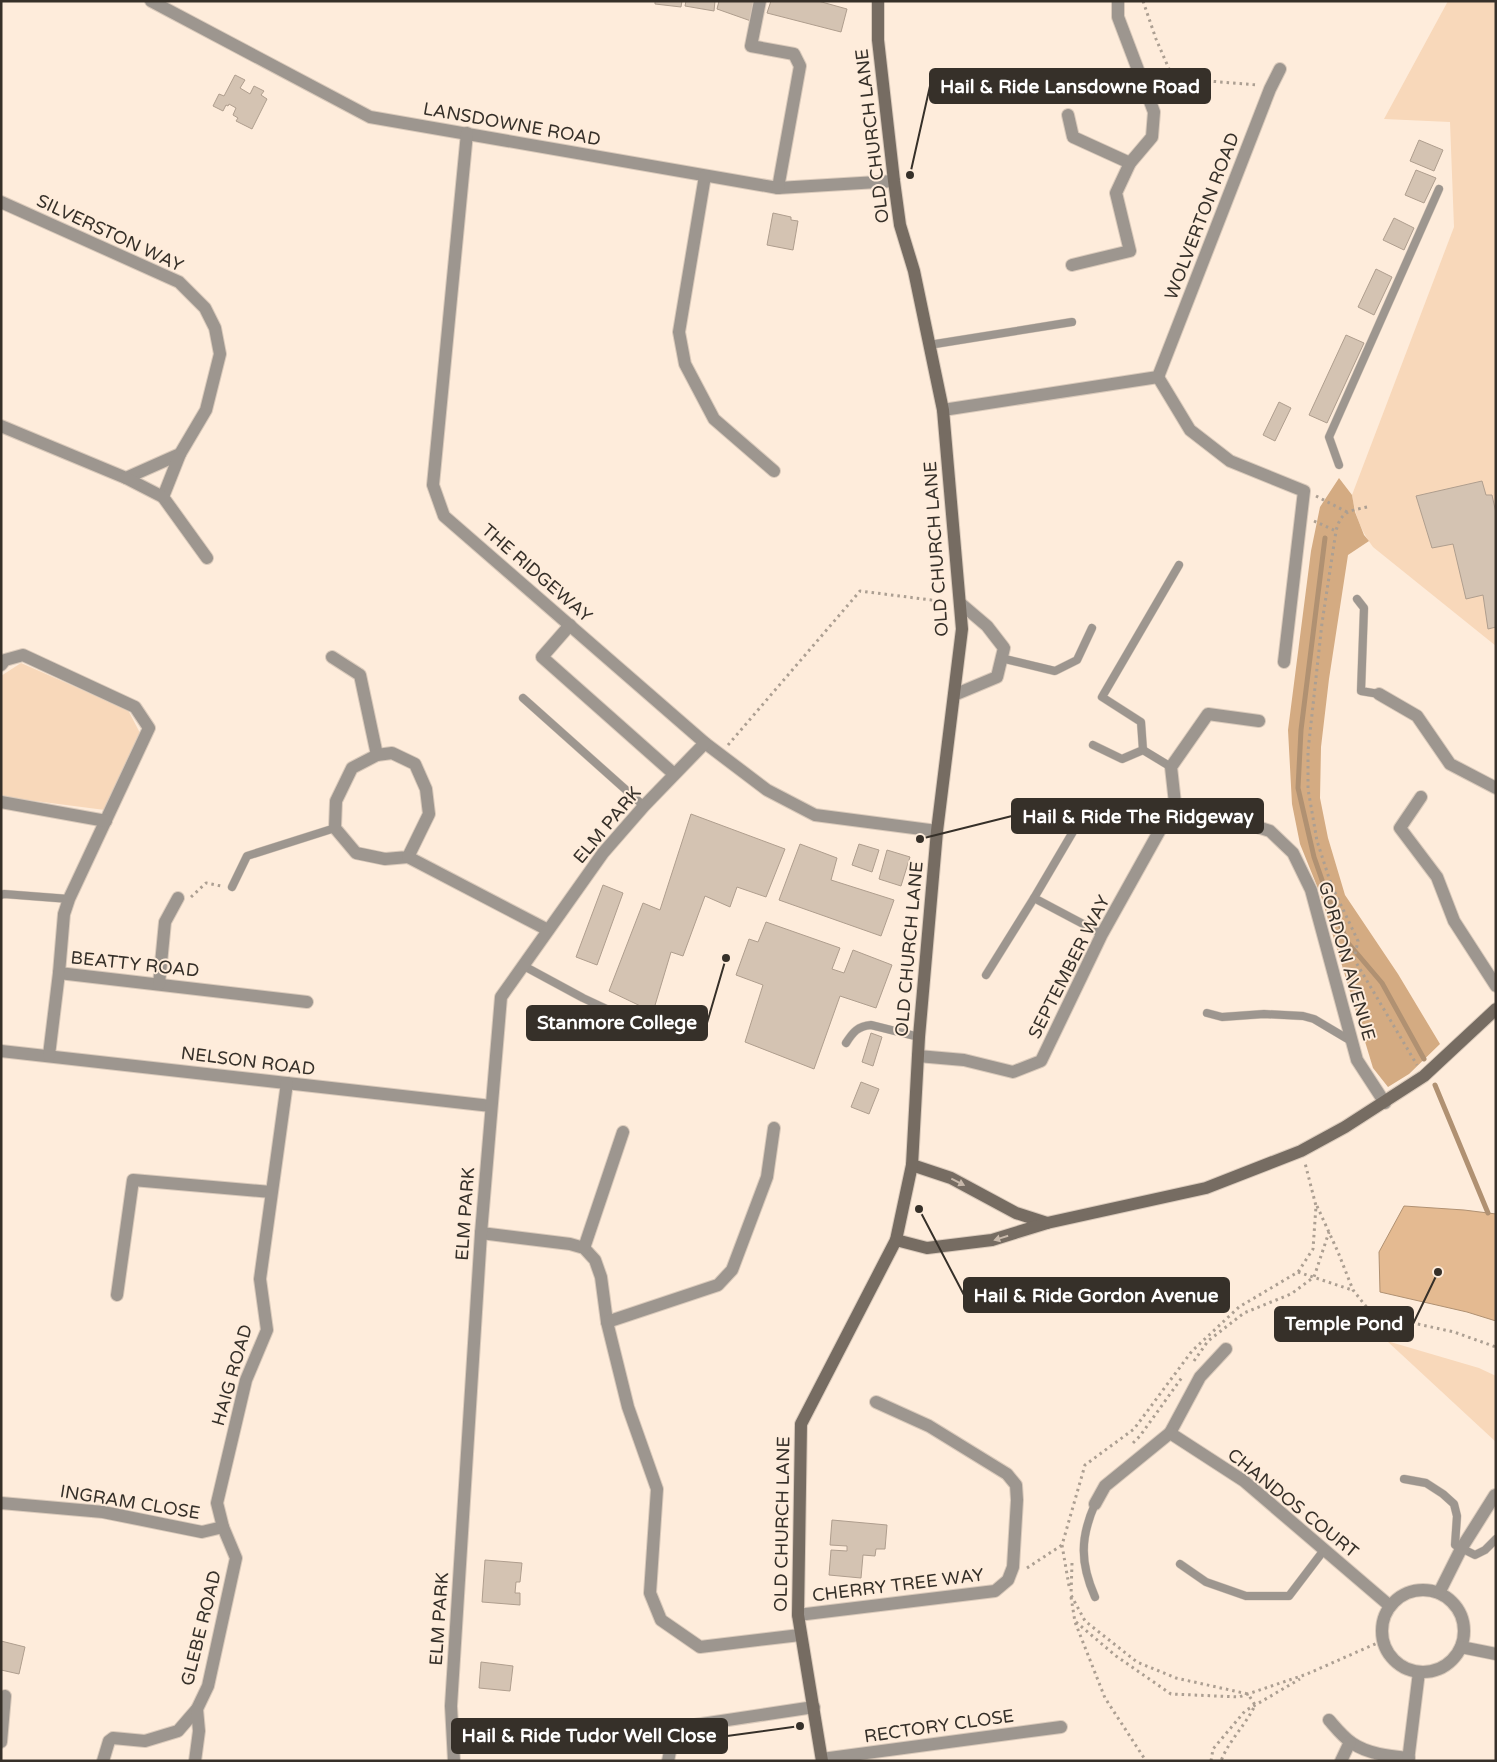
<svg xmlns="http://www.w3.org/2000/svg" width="1497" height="1762" font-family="'Varela Round',sans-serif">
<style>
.green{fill:#f8d8ba}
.forest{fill:#d4ab82}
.water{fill:#e4ba91;stroke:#b09172}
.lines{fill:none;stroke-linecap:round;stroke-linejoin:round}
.stream{stroke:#b09172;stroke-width:5}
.building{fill:#d4c3b2;stroke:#af9e8e}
.lane-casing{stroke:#dacabb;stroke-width:9}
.street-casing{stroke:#dacabb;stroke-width:14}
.secondary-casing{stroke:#dacabb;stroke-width:14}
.path{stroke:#ac9f92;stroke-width:3;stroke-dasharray:2.5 4;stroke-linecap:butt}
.lane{stroke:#9d968f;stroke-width:8}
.street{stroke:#9d968f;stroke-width:12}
.secondary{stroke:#766c62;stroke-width:12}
.oneway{fill:#c8b9ab}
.labels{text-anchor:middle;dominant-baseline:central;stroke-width:4;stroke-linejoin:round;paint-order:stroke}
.street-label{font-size:18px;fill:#363029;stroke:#feecdb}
.leader{fill:none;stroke:#363029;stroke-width:2}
.callout-dot{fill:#363029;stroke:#feecdb;stroke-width:2}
.callout{fill:#363029;stroke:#363029;stroke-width:2}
.callout-label{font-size:19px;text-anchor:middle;font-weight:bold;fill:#fff}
</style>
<rect width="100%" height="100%" fill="#feecdb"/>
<g class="green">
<path d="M 1448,1 L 1496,1 L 1496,646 L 1373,547 C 1361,531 1355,515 1352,495 L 1454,227 L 1450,122 L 1384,119 Z"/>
<path d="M 21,663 L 128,710 L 140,733 L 105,810 L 4,797 L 1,794 L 1,676 Z"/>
<path d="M 1387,1341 L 1479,1368 L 1496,1376 L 1496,1442 Z"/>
</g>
<path class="forest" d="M 1339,478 L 1352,495 L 1355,512 L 1364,535 L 1369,541 L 1348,555 L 1329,679 L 1321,747 L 1320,798 L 1328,838 L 1345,895 L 1398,974 L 1440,1044 L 1409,1074 L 1388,1087 L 1373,1068 L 1321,896 L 1300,844 L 1292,804 L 1288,730 L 1311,551 L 1320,507 Z"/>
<path class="water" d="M 1404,1206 L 1464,1210 L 1496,1214 L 1496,1321 L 1467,1312 L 1380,1292 L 1379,1252 Z"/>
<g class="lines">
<g class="stream">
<path d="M 1325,538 L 1301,730 L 1298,788 L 1314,857 L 1329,900 L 1348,943 L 1382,983 L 1424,1059"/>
<path d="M 1435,1085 L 1488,1213"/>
</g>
</g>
<g class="building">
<path d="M 655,1 L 682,1 L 681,7 L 655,4 Z"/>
<path d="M 686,1 L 715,1 L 714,11 L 685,6 Z"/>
<path d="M 719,1 L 757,1 L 751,21 L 717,9 Z"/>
<path d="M 771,1 L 818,1 L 847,9 L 841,32 L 767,13 Z"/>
<path d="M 235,75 L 245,80 L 240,88 L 250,94 L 254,86 L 264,91 L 261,95 L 267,99 L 252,129 L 236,121 L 238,118 L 233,115 L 236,108 L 229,104 L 228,106 L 226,105 L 223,111 L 213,106 L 219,94 L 224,96 Z"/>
<path d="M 1419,140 L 1443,150 L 1434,171 L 1410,161 Z"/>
<path d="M 1416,170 L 1436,178 L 1424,203 L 1405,195 Z"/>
<path d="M 773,213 L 791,217 L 791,220 L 798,221 L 793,250 L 767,245 Z"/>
<path d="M 1394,218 L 1414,228 L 1404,250 L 1383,240 Z"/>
<path d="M 1376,269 L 1392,277 L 1374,315 L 1358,307 Z"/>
<path d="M 1346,335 L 1364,343 L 1327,423 L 1309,415 Z"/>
<path d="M 1279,402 L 1291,408 L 1275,441 L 1263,435 Z"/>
<path d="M 1482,481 L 1486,495 L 1492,495 L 1496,513 L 1496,627 L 1488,629 L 1483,595 L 1466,599 L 1453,544 L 1432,548 L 1416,496 Z"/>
<path d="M 691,814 L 785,849 L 766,897 L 737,887 L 730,907 L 705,896 L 683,956 L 671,952 L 653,1012 L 609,991 L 643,903 L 660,910 Z"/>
<path d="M 800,844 L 837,858 L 831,880 L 894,900 L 881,936 L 779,900 Z"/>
<path d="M 859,844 L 879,850 L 872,872 L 852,865 Z"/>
<path d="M 887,850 L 910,857 L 901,886 L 879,879 Z"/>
<path d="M 603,885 L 623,893 L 597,965 L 576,957 Z"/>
<path d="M 766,922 L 840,948 L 832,969 L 844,973 L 853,950 L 892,965 L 876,1008 L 840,996 L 814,1069 L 745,1042 L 763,985 L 736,975 L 749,939 L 758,942 Z"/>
<path d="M 871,1033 L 882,1037 L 873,1066 L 862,1062 Z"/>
<path d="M 861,1082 L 879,1089 L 869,1114 L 851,1107 Z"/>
<path d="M 832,1520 L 887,1525 L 885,1549 L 876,1549 L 875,1556 L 863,1555 L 861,1578 L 829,1575 L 831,1550 L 847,1551 L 847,1546 L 830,1545 Z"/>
<path d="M 485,1560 L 522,1563 L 520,1582 L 516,1582 L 515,1593 L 520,1593 L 520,1605 L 482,1602 Z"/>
<path d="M 1,1641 L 25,1647 L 19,1674 L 1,1670 Z"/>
<path d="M 481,1662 L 513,1666 L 510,1691 L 479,1688 Z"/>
</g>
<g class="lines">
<defs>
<g id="lane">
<path d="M 929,345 L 1072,322"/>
<path d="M 1339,465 L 1329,437 L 1439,189"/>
<path d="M 1357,599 L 1364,608 L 1361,691 L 1379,694"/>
<path d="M 1001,658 L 1055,671 L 1077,660 L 1092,628"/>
<path d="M 523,698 L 644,806"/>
<path d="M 1093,745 L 1122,759 L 1143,750 L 1171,767"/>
<path d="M 1143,750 L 1141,722 L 1102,697 L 1179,565"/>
<path d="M 1087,808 L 1034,898 L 1102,934"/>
<path d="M 232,887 L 247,856 L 335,828"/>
<path d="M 1,895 L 4,894 L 69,899"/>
<path d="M 522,965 L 583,998 L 647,1028"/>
<path d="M 986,975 L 1034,898"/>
<path d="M 1207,1013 L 1222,1017 L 1264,1014 L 1303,1016 L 1314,1019 L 1351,1041"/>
<path d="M 846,1043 C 853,1032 858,1026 871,1025 L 919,1037"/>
<path d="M 1404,1479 L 1426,1483 L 1443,1494 L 1454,1504 L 1457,1516 L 1455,1545 L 1475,1555 L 1485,1550 L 1496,1539"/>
<path d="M 1180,1564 L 1206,1582 L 1246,1596 L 1289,1596 L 1324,1550"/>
<path d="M 1095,1597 C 1080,1563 1080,1538 1095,1504"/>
</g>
<g id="street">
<path d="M 151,1 L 370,117 L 778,188 L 894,181"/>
<path d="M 760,1 L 751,46 L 794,54 L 800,66 L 778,188"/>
<path d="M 1068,115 L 1073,137 L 1130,163"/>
<path d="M 467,133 L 433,485 L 444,516 L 705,743 L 767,790 L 815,815 L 937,831"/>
<path d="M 705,176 L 679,332 L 685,364 L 714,419 L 774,471"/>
<path d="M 1,202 L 179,282 L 205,308 L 215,328 L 220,354 L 206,410 L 180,454 L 126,478 L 1,426"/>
<path d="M 1072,265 L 1130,251 L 1116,193 L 1130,163 L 1152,137 L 1154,112 L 1118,17 L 1118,1"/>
<path d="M 1158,377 L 1190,430 L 1230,461 L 1304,491 L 1284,662"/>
<path d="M 1158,377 L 1270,89 L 1280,69"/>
<path d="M 943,410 L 1158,377"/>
<path d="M 180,454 L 163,497 L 207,558"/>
<path d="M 126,478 L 163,497"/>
<path d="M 570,625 L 542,657 L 674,774"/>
<path d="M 332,657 L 360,675 L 377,755"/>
<path d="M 1,665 L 5,660 L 23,655 L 135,707 L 149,728 L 69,899 L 64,914 L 59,973 L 307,1002"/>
<path d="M 1379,694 L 1417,716 L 1450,764 L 1496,788"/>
<path d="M 954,695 L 997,677 L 1004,648 L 987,626 L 960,603"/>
<path d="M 392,753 L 415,764 L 426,789 L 429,814 L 408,857 L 385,859 L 356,853 L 335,828 L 336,801 L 352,768 L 377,755 Z"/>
<path d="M 1421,797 L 1400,828 L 1437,877 L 1454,921 L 1496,986"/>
<path d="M 1,802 L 106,821"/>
<path d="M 1242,822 L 1270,831 L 1293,853 L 1311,890 L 1357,1060 L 1385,1103"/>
<path d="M 408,857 L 548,930"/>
<path d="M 159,984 L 165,922 L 178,898"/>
<path d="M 1,1051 L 491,1106"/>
<path d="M 49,1055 L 59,973"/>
<path d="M 918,1056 L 964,1060 L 1013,1072 L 1041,1061 L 1102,934 L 1175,803 L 1171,767 L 1208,714 L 1259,721"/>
<path d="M 481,1233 L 570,1244 L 584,1248 L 595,1260 L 601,1277 L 607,1322 L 628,1407 L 657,1489 L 650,1593 L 661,1620 L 700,1647 L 800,1635"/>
<path d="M 584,1248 L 623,1132"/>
<path d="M 117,1295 L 133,1180 L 271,1192"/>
<path d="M 607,1322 L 718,1285 L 732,1270 L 767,1177 L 774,1128"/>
<path d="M 1170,1433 L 1200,1377 L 1226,1349"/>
<path d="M 1,1503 L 103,1512 L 202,1532 L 223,1527"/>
<path d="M 1095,1504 L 1105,1486 L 1170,1433 L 1244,1481 L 1390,1606"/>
<circle cx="1423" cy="1631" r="41"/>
<path d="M 1439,1593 L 1461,1549 L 1495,1495"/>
<path d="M 798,1615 L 995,1591 L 1008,1580 L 1013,1567 L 1017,1500 L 1016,1485 L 1007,1474 L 929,1426 L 876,1402"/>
<path d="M 1461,1647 L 1496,1654"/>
<path d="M 1329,1720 C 1336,1728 1343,1737 1352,1743 C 1368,1754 1389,1756 1409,1758"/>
<path d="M 1,1742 L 5,1696"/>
<path d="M 822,1759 L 1061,1727"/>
<path d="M 103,1761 L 109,1741 L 113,1738 L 145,1741 L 178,1731 L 197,1709 L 208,1686 L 236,1558 L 223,1527 L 217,1503 L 246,1380 L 267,1330 L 260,1279 L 287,1083"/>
<path d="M 195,1761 L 199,1731 L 197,1709"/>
<path d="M 454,1761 L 451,1706 L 481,1233 L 501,997 L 603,853 L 644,806 L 705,743"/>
<path d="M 668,1761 L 675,1728 L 814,1707"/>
<path d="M 1341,1761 L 1350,1742"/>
<path d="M 1408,1761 L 1419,1672"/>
</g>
<g id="secondary">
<path d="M 912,1165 L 951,1178 L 1016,1213 L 1047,1223"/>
<path d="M 896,1240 L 927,1248 L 992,1240 L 1047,1223 L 1206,1188 L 1301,1151 L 1345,1127 L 1424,1076 L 1496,1009"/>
<path d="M 822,1761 L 798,1615 L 801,1424 L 896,1240 L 912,1165 L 919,1037 L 937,831 L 962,629 L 943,410 L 914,271 L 900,225 L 894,181 L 878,40 L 878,1"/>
</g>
</defs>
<use href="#lane" class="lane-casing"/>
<use href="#street" class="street-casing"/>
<use href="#secondary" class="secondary-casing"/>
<g class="path">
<path d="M 1143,1 L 1156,39 L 1173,78 L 1257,85"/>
<path d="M 1316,496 L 1347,512"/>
<path d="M 1367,507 C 1349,511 1341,511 1336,531 L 1322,623 L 1308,751 L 1308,789 L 1317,841 L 1331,884 L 1358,941 L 1354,959 L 1417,1065"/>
<path d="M 1314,521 L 1336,531"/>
<path d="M 728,745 L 860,591 L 947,602"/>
<path d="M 191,897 L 206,883 L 221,886"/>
<path d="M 1317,1206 L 1338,1252 L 1353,1290 L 1372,1314 L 1454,1332 L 1496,1347"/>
<path d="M 1298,1272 L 1352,1290"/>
<path d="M 1194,1361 L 1208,1341 L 1244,1313 L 1291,1294 L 1314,1277 L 1329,1232"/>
<path d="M 1133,1443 L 1140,1436 L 1183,1376"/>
<path d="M 1072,1563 L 1071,1595 L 1085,1621 L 1137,1662 L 1176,1678 L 1248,1694 L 1255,1705 C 1246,1725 1229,1740 1221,1761"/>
<path d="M 1027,1568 L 1062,1545"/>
<path d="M 1069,1586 L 1062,1545 L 1085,1465 L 1134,1429 L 1192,1351 L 1239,1307 L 1298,1272 L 1313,1249 L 1316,1206 L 1305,1163"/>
<path d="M 1071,1597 L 1075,1622 L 1105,1698 L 1146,1761"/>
<path d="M 1076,1622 L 1116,1656 L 1171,1694 L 1239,1697 L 1307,1674 L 1382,1641"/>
<path d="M 1211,1761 L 1213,1749 L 1245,1711 L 1300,1679"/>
</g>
<use href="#lane" class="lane"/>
<use href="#street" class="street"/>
<use href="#secondary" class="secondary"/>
</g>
<defs><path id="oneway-solid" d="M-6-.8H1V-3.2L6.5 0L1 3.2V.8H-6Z" transform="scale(1.25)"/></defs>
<g class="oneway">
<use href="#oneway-solid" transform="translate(958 1182) rotate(27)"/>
<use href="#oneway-solid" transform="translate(1001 1238) rotate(163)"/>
</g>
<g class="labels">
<g class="street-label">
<text transform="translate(512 124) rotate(10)">LANSDOWNE ROAD</text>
<text transform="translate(872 136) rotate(-97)">OLD CHURCH LANE</text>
<text transform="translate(1202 216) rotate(-69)">WOLVERTON ROAD</text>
<text transform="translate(110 233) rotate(25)">SILVERSTON WAY</text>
<text transform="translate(936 549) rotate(-94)">OLD CHURCH LANE</text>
<text transform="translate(537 573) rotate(41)">THE RIDGEWAY</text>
<text transform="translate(607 825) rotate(-50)">ELM PARK</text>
<text transform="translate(909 949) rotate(-85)">OLD CHURCH LANE</text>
<text transform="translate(1347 961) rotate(74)">GORDON AVENUE</text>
<text transform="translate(135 964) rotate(6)">BEATTY ROAD</text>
<text transform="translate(1069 967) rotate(-63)">SEPTEMBER WAY</text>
<text transform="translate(248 1061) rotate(7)">NELSON ROAD</text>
<text transform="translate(465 1214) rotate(-86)">ELM PARK</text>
<text transform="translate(232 1375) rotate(-74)">HAIG ROAD</text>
<text transform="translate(130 1502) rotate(9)">INGRAM CLOSE</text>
<text transform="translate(1293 1503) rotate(39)">CHANDOS COURT</text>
<text transform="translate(782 1524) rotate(-89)">OLD CHURCH LANE</text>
<text transform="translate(898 1585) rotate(-7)">CHERRY TREE WAY</text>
<text transform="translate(439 1619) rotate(-86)">ELM PARK</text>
<text transform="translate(201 1628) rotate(-76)">GLEBE ROAD</text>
<text transform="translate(939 1726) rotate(-8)">RECTORY CLOSE</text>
</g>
</g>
<path class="leader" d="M910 175L930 86M920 839L1012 816M726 958L707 1023M919 1209L964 1295M1438 1272L1413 1324M800 1726L727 1736"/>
<g class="callout-dot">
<circle cx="910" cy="175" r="5"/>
<circle cx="920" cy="839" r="5"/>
<circle cx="726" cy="958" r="5"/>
<circle cx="919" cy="1209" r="5"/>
<circle cx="1438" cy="1272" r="5"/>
<circle cx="800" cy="1726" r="5"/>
</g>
<g class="callout">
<rect x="930" y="69" width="280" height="34" rx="5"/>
<rect x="1012" y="799" width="251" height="34" rx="5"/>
<rect x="527" y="1006" width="180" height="34" rx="5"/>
<rect x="964" y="1278" width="265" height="34" rx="5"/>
<rect x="1275" y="1307" width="138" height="34" rx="5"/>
<rect x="452" y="1719" width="275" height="34" rx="5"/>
</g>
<g class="callout-label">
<text x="1070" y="93">Hail &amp; Ride Lansdowne Road</text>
<text x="1138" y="823">Hail &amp; Ride The Ridgeway</text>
<text x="617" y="1029">Stanmore College</text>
<text x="1096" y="1302">Hail &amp; Ride Gordon Avenue</text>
<text x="1344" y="1330">Temple Pond</text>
<text x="589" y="1742">Hail &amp; Ride Tudor Well Close</text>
</g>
<rect width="1497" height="1762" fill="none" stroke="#363029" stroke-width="5"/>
</svg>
